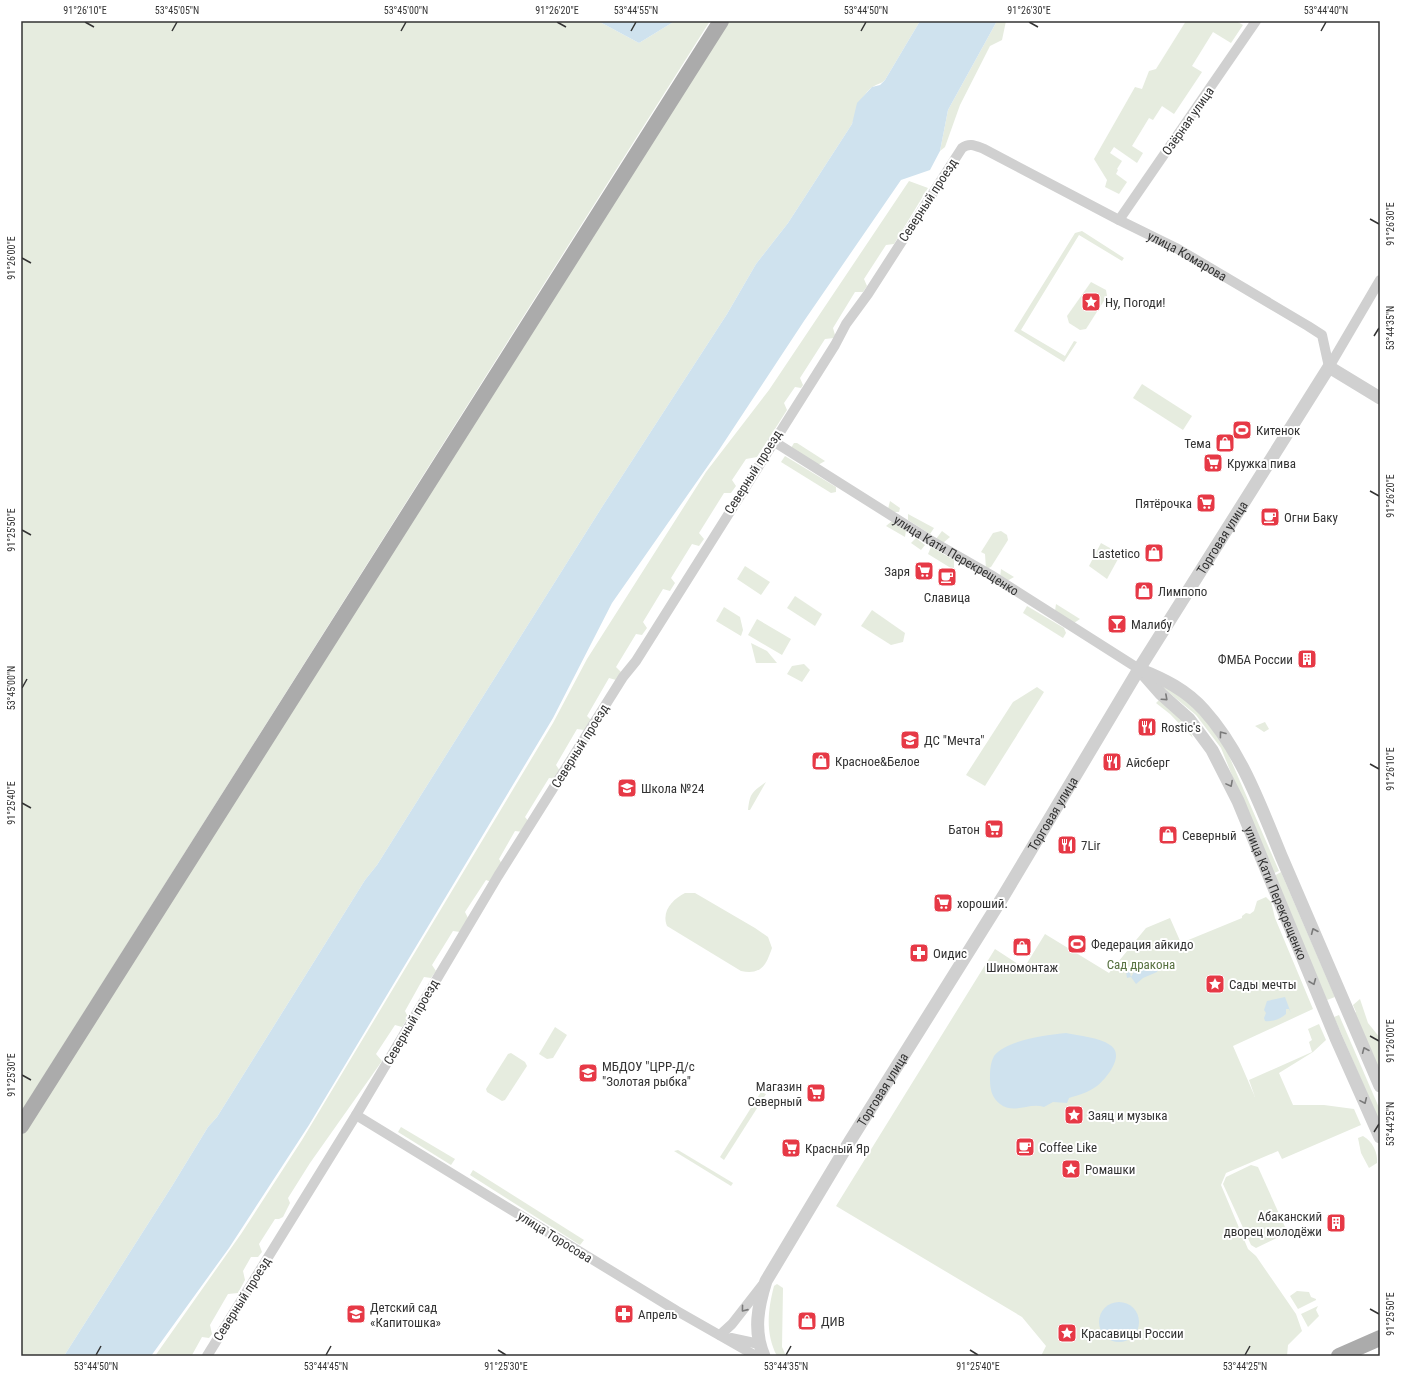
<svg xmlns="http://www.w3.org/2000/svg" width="1401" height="1377" font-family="'Roboto Condensed',sans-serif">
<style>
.green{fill:#e6ecdf}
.water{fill:#cfe2ee}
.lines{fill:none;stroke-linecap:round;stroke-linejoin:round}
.minor{stroke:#d0d0d0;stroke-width:10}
.tertiary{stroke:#d0d0d0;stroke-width:13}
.primary{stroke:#ababab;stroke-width:16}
.oneway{stroke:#7a7a7a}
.ticks{fill:none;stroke:#333;stroke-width:1.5}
.labels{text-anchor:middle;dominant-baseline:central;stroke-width:4;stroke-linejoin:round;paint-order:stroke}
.street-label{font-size:13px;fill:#333;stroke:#fff}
.poi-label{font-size:13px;fill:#333;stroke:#fff;text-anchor:start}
.park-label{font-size:13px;fill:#56703f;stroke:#fff}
.neatline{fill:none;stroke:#333;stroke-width:1.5}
.ticks-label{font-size:10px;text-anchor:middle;fill:#333}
</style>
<rect width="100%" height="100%" fill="#fff"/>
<g class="green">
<path d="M 21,21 L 598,21 L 639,43 L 675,21 L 710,21 L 21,1112 Z"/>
<path d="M 728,21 L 920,21 L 885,80 C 881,84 876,84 871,88 C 860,97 857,112 852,124 L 788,223 L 756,264 L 727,314 L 602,507 L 377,865 L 365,880 L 217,1117 L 208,1127 L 172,1186 L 64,1356 L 21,1356 L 21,1136 Z"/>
<path d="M 997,21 L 1006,21 L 1002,40 L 990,46 L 960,105 L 945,147 L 940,151 L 948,110 Z"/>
<path d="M 1186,21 L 1236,21 L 1243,25 L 1231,43 L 1213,32 L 1192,66 L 1202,72 L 1174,114 L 1162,106 L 1153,120 L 1149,118 L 1132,146 L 1143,153 L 1137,163 L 1114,147 L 1110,153 L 1122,161 L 1117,169 L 1118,170 L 1116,174 L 1127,182 L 1119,194 L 1105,187 L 1107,180 L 1094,159 L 1135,87 L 1142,89 L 1149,71 L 1156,69 Z"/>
<path d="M 909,181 L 928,188 L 894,244 L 886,245 L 864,279 L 867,286 L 863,292 L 855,292 L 833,328 L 835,335 L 834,338 L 825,339 L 800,378 L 803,385 L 801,388 L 795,387 L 784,403 L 787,410 L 757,457 L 746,459 L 732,480 L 736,486 L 731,493 L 724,493 L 699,533 L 704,539 L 699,546 L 692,544 L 671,578 L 675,583 L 670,591 L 663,589 L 643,622 L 647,628 L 642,635 L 636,634 L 616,667 L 621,672 L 616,680 L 609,678 L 587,716 L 591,720 L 584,730 L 577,729 L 556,765 L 560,771 L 555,779 L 549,778 L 525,817 L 529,822 L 523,832 L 515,831 L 499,859 L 502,864 L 491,882 L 486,880 L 465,912 L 468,918 L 460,932 L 453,931 L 432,965 L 436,971 L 431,978 L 424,977 L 405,1011 L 408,1017 L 402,1027 L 395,1025 L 376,1054 L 382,1061 L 310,1163 L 288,1198 L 290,1203 L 283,1217 L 279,1219 L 275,1219 L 259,1244 L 262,1252 L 258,1257 L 251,1257 L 243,1271 L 245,1280 L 238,1293 L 228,1294 L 210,1325 L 212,1334 L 209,1338 L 202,1337 L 192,1355 L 194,1356 L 155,1356 L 241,1234 L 302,1140 L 553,723 L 587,659 L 706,472 L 769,390 Z"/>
<path d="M 1082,231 L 1124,258 L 1122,261 L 1079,235 L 1021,330 L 1065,356 L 1074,341 L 1077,342 L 1064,362 L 1014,331 L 1075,233 Z"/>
<path d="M 1091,282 L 1106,290 L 1107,296 L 1086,329 L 1080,330 L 1069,323 L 1067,316 Z"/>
<path d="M 1142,384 L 1192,416 L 1183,430 L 1133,398 Z"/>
<path d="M 794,443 L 797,443 L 825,461 L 818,465 L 791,448 Z"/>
<path d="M 785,456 L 836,487 L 836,492 L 831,493 L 781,462 Z"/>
<path d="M 890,501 L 900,508 L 899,512 L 894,512 L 888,509 Z"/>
<path d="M 908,514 L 934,528 L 930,534 L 908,520 Z"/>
<path d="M 892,521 L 906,530 L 905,537 L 886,526 Z"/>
<path d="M 942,531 L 950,537 L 943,543 L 936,539 Z"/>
<path d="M 1001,531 L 1007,535 L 1008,540 L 991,567 L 986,569 L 985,554 L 981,552 L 993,533 Z"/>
<path d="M 916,538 L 925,545 L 921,550 L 911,543 Z"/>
<path d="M 1101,543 L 1117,552 L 1118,559 L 1107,579 L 1089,566 Z"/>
<path d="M 931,547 L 954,560 L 954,570 L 928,554 Z"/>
<path d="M 745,566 L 770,582 L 761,595 L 737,579 Z"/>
<path d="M 1001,569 L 1014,577 L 1007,581 L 1000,578 Z"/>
<path d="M 795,596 L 822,614 L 815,626 L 787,608 Z"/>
<path d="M 1056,604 L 1080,619 L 1074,623 L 1055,611 Z"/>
<path d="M 1027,606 L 1064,628 L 1066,633 L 1063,638 L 1023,613 Z"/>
<path d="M 724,607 L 740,617 L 743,630 L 741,636 L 716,621 Z"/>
<path d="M 872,610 L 905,633 L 903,642 L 891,645 L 861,626 Z"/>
<path d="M 757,619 L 791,639 L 782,655 L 748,635 Z"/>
<path d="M 751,643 L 767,651 L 777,663 L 756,663 Z"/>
<path d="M 804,664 L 810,670 L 802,682 L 787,674 L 792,666 Z"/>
<path d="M 1155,681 L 1162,682 L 1200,712 L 1226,749 L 1279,871 L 1272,874 L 1221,748 L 1196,715 Z"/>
<path d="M 1037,687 L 1044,692 L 985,786 L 966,775 L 1013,702 Z"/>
<path d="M 1159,700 L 1186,722 L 1193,738 L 1170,714 L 1156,703 Z"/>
<path d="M 1265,722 L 1269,729 L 1264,732 L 1255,726 Z"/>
<path d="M 766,782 L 750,810 L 748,810 C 750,793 752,792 766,782 Z"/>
<path d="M 1281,872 L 1335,997 L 1327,1000 L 1274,876 Z"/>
<path d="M 685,893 L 695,893 L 755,928 L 768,937 L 772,948 C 766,965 762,975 741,971 L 667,926 C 661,911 673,899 685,893 Z"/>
<path d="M 1266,897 L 1271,902 L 1275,918 L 1313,1009 L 1233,1046 L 1255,1097 L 1249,1080 L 1312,1052 L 1309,1042 L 1312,1040 L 1308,1029 L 1319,1024 L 1326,1040 L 1313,1052 L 1279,1073 L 1293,1105 L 1324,1105 L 1354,1109 L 1361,1125 L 1282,1159 L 1278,1151 L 1226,1173 L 1221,1185 L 1248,1249 L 1256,1256 L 1296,1314 L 1302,1331 L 1288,1345 L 1287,1356 L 1041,1356 L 1046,1346 L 1022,1317 L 836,1206 L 995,949 L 1024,968 L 1045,934 L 1109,973 L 1146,928 L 1170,918 L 1181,943 L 1242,918 L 1242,916 L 1246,913 L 1250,914 L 1254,911 L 1257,901 Z"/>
<path d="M 1360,999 L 1368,1023 L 1380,1038 L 1380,1081 L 1352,1015 L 1356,1012 L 1353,1005 Z"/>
<path d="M 1339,1015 L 1380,1110 L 1380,1123 L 1334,1017 Z"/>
<path d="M 555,1027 L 567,1035 L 553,1058 L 547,1059 L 539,1054 Z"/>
<path d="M 511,1053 L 525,1062 L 527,1066 L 505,1100 L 502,1101 L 487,1092 L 486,1089 L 508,1054 Z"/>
<path d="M 761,1092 L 766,1094 L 724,1160 L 720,1157 Z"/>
<path d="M 401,1127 L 455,1159 L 451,1165 L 398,1132 Z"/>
<path d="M 1363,1136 C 1372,1141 1378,1152 1377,1163 L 1369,1168 L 1361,1153 L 1358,1138 Z"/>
<path d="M 678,1150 L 733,1183 L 731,1186 L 674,1151 Z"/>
<path d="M 1251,1165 L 1258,1167 L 1285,1227 L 1283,1235 L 1256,1248 L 1251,1245 L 1223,1184 L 1226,1177 Z"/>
<path d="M 473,1170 L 584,1240 L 580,1245 L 470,1175 Z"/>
<path d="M 777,1284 L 783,1288 L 782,1347 L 786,1356 L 777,1356 C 765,1333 768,1309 774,1286 Z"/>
<path d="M 1297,1291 L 1309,1292 L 1311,1297 L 1316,1299 L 1316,1300 L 1298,1309 L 1290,1296 Z"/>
<path d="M 1318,1306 L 1316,1310 L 1319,1316 L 1308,1327 L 1301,1314 Z"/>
</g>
<g class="water">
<path d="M 598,21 L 675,21 L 639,43 Z"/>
<path d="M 920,21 L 997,21 L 948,110 L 940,151 L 930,170 L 901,180 L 804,321 L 719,450 L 612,603 L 553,718 L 309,1125 L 229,1248 L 151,1356 L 64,1356 L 172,1186 L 208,1127 L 217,1117 L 365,880 L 377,865 L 602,507 L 727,314 L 756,264 L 788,223 L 852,124 L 857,103 L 872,87 L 880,85 L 885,80 Z"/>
<path d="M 1154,967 L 1159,968 L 1157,972 L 1143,978 L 1136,984 L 1131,977 L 1127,978 L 1126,972 L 1121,969 L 1127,971 L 1129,969 L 1131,977 L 1136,969 Z"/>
<path d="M 1285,997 L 1291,1013 L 1289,1009 L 1286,1009 L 1286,1014 C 1280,1019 1273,1022 1265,1021 L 1264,1018 L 1266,1013 L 1264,1010 L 1267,1001 Z"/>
<path d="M 1066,1033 C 1079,1036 1099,1037 1110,1045 C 1126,1055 1106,1079 1097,1086 C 1089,1092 1079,1095 1069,1098 L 1067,1103 L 1053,1102 L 1044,1107 C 1029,1102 1014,1115 1000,1104 C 992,1098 990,1089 990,1080 C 990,1071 990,1064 994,1056 C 1006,1040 1047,1035 1066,1033 Z"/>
<circle cx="1119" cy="1322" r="20"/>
</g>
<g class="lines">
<g class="minor">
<path d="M 1119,220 L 1256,21"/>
<path d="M 1329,367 L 1380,280"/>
<path id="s1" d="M 773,441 L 930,540 L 991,575 L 1139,669"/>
<path d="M 356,1115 L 677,1311 L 756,1356"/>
<path d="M 720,1335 L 732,1324 L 764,1283"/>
<path d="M 731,1338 L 759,1344"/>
<path id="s2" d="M 207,1356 L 356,1115 L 498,876 L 623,677 L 636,661 L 835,345 L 846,324 L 868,294 L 962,148 C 970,142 976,146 984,149 L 1119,220 L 1178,249 L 1308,326 L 1322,335 L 1329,367"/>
</g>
<g class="tertiary">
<path id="s3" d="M 1139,669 L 1161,694 L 1189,719 L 1212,750 L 1238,801 L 1336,1038 L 1380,1137"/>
<path d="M 1141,670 C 1164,679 1186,690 1204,710 C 1241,751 1261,807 1282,858 C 1315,934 1348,1010 1380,1086"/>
<path id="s4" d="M 764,1356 C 753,1331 758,1306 766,1281 L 850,1141 L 1004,895 L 1139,669 L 1329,367 L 1380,398"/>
</g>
<g class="primary">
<path d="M 21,1126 L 721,21"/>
<path d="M 1339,1356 L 1380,1338"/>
</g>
</g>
<defs><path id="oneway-chevron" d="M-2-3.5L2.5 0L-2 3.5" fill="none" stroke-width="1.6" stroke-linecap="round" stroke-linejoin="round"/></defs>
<g class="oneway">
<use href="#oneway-chevron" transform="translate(1165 698) rotate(42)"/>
<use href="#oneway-chevron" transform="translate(1222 734) rotate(-127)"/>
<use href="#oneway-chevron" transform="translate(1230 784) rotate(62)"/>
<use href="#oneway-chevron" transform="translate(1314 931) rotate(-113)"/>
<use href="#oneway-chevron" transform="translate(1313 982) rotate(68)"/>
<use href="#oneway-chevron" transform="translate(1365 1050) rotate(-113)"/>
<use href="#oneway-chevron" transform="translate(1364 1101) rotate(66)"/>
<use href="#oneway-chevron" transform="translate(744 1309) rotate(129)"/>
</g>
<path class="ticks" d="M 85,22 L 94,27M 557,22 L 566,27M 1029,22 L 1038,27M 172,31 L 177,22M 401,31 L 406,22M 631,31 L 636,22M 861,31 L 866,22M 1321,31 L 1326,22M 1370,219 L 1379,224M 22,258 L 31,263M 1374,336 L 1379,328M 1370,491 L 1379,496M 22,530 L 31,535M 22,688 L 27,679M 1370,764 L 1379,769M 22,803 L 31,808M 1370,1036 L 1379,1041M 22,1075 L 31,1080M 1374,1132 L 1379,1124M 1370,1309 L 1379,1314M 498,1350 L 506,1355M 970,1350 L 978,1355M 96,1355 L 101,1346M 326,1355 L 331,1346M 786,1355 L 791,1346M 1245,1355 L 1250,1346"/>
<defs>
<symbol id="sight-square" viewBox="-11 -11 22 22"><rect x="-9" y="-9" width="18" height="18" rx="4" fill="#e63946" stroke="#fff"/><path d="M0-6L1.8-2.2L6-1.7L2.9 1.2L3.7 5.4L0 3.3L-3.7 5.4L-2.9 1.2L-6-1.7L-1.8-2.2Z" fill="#fff"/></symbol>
<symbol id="stadium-square" viewBox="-11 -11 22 22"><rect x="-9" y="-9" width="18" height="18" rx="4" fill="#e63946" stroke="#fff"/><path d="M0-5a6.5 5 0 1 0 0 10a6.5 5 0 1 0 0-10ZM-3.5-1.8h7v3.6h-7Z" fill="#fff"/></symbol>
<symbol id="shop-square" viewBox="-11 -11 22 22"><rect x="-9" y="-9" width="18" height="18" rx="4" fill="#e63946" stroke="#fff"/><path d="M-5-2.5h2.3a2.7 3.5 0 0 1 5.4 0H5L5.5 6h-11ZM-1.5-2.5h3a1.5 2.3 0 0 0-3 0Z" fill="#fff"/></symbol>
<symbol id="supermarket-square" viewBox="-11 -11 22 22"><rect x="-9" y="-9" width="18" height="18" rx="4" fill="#e63946" stroke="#fff"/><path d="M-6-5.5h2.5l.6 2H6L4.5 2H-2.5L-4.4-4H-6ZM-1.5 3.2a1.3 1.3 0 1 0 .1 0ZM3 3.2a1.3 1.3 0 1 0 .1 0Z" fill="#fff"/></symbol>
<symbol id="cafe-square" viewBox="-11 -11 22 22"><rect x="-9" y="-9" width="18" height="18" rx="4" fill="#e63946" stroke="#fff"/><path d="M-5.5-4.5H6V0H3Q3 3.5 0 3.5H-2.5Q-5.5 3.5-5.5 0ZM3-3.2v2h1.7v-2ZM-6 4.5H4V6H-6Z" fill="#fff"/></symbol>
<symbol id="bar-square" viewBox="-11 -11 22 22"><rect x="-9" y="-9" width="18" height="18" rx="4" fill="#e63946" stroke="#fff"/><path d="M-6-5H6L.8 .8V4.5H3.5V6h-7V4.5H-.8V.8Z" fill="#fff"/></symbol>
<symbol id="building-square" viewBox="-11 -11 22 22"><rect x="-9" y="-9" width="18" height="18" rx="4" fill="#e63946" stroke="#fff"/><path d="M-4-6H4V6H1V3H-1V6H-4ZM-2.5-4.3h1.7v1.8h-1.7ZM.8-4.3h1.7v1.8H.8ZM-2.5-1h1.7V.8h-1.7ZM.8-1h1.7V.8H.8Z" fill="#fff"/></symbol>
<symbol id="restaurant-square" viewBox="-11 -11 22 22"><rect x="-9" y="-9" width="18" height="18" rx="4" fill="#e63946" stroke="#fff"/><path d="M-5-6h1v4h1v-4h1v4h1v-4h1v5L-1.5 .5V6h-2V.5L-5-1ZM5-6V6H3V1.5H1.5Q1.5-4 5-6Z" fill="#fff"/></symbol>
<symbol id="school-square" viewBox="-11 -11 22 22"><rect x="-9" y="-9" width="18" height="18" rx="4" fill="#e63946" stroke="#fff"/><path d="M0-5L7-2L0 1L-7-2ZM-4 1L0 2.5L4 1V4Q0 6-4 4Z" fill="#fff"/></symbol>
<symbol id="pharmacy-square" viewBox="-11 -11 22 22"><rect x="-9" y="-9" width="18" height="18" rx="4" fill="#e63946" stroke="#fff"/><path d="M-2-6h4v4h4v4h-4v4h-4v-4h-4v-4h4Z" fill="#fff"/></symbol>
</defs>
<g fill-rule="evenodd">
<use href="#sight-square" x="1080" y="291" width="22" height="22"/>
<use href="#stadium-square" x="1231" y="419" width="22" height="22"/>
<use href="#shop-square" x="1214" y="432" width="22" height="22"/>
<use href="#supermarket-square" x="1202" y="452" width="22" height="22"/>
<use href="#supermarket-square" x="1195" y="492" width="22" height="22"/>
<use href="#cafe-square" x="1259" y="506" width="22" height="22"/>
<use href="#shop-square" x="1143" y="542" width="22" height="22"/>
<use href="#supermarket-square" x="913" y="560" width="22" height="22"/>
<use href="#cafe-square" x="936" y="566" width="22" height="22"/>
<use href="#shop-square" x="1133" y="580" width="22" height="22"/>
<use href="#bar-square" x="1106" y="613" width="22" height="22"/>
<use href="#building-square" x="1296" y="648" width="22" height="22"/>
<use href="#restaurant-square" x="1136" y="716" width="22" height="22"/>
<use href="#school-square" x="899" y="729" width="22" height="22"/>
<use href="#shop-square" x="810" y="750" width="22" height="22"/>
<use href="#restaurant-square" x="1101" y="751" width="22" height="22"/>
<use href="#school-square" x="616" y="777" width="22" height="22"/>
<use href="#supermarket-square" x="983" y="818" width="22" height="22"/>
<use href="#shop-square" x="1157" y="824" width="22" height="22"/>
<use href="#restaurant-square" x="1056" y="834" width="22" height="22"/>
<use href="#supermarket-square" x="932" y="892" width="22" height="22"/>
<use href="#stadium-square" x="1066" y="933" width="22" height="22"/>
<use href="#shop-square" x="1011" y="936" width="22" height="22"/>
<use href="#pharmacy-square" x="908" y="942" width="22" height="22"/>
<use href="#sight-square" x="1204" y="973" width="22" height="22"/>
<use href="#school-square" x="577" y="1062" width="22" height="22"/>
<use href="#supermarket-square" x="805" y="1082" width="22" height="22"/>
<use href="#sight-square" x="1063" y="1104" width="22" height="22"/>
<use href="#cafe-square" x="1014" y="1136" width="22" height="22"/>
<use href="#supermarket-square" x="780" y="1137" width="22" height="22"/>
<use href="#sight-square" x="1060" y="1158" width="22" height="22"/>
<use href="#building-square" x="1325" y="1212" width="22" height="22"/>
<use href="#school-square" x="345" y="1303" width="22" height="22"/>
<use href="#pharmacy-square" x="613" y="1303" width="22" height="22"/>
<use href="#shop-square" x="796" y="1310" width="22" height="22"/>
<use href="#sight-square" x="1056" y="1322" width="22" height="22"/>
</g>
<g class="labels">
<g class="street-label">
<text transform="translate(1188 121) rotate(-55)">Озёрная улица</text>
<text transform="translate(928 200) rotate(-57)">Северный проезд</text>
<text stroke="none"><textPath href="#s2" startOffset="1678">улица Комарова</textPath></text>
<text transform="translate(753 472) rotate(-58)">Северный проезд</text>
<text stroke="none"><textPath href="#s4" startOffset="949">Торговая улица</textPath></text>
<text stroke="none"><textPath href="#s1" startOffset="216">улица Кати Перекрещенко</textPath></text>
<text transform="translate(580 746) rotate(-58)">Северный проезд</text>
<text stroke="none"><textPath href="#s4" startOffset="625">Торговая улица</textPath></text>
<text stroke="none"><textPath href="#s3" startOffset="266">улица Кати Перекрещенко</textPath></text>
<text transform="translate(411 1022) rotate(-60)">Северный проезд</text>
<text stroke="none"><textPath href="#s4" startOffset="301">Торговая улица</textPath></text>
<text transform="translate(555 1237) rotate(32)">улица Торосова</text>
<text transform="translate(242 1299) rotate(-58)">Северный проезд</text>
</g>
<g class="poi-label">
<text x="1105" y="302">Ну, Погоди!</text>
<text x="1256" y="430">Китенок</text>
<text x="1211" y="443" text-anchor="end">Тема</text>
<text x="1227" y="463">Кружка пива</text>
<text x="1192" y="503" text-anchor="end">Пятёрочка</text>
<text x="1284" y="517">Огни Баку</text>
<text x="1140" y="553" text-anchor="end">Lastetico</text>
<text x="910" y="571" text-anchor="end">Заря</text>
<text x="1158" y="591">Лимпопо</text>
<text x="947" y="597" text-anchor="middle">Славица</text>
<text x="1131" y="624">Малибу</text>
<text x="1293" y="659" text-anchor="end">ФМБА России</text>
<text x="1161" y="727">Rostic's</text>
<text x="924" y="740">ДС "Мечта"</text>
<text x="835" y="761">Красное&amp;Белое</text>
<text x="1126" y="762">Айсберг</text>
<text x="641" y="788">Школа №24</text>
<text x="980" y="829" text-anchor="end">Батон</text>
<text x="1182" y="835">Северный</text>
<text x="1081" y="845">7Lir</text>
<text x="957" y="903">хороший.</text>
<text x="1091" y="944">Федерация айкидо</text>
<text x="933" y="953">Оидис</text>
<text x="1022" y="967" text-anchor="middle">Шиномонтаж</text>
<text x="1229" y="984">Сады мечты</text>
<text x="602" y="1066">МБДОУ "ЦРР-Д/с<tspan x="602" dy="15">"Золотая рыбка"</tspan></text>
<text x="802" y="1086" text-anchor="end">Магазин<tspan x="802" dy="15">Северный</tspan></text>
<text x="1088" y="1115">Заяц и музыка</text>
<text x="1039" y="1147">Coffee Like</text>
<text x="805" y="1148">Красный Яр</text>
<text x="1085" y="1169">Ромашки</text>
<text x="1322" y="1216" text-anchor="end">Абаканский<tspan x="1322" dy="15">дворец молодёжи</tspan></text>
<text x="370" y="1307">Детский сад<tspan x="370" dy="15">«Капитошка»</tspan></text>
<text x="638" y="1314">Апрель</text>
<text x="821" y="1321">ДИВ</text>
<text x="1081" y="1333">Красавицы России</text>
</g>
<g class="park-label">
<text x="1141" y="964">Сад дракона</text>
</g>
</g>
<rect width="1401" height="1377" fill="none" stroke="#ffffff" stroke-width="44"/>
<rect x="22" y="22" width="1357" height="1333" class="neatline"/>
<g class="ticks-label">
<text x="85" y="14">91°26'10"E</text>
<text x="177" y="14">53°45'05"N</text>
<text x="406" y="14">53°45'00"N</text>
<text x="557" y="14">91°26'20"E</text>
<text x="636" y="14">53°44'55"N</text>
<text x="866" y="14">53°44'50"N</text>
<text x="1029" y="14">91°26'30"E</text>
<text x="1326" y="14">53°44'40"N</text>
<text transform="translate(1390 224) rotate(-90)" y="4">91°26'30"E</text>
<text transform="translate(11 258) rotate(-90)" y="4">91°26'00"E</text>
<text transform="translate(1390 328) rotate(-90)" y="4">53°44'35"N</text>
<text transform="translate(1390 496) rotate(-90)" y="4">91°26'20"E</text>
<text transform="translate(11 530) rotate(-90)" y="4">91°25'50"E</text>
<text transform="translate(11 688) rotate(-90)" y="4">53°45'00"N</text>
<text transform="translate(1390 769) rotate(-90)" y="4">91°26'10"E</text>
<text transform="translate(11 803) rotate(-90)" y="4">91°25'40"E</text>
<text transform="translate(1390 1041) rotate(-90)" y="4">91°26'00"E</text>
<text transform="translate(11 1075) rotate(-90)" y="4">91°25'30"E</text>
<text transform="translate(1390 1124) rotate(-90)" y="4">53°44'25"N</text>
<text transform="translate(1390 1314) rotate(-90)" y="4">91°25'50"E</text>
<text x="96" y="1370">53°44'50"N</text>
<text x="326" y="1370">53°44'45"N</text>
<text x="506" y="1370">91°25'30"E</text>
<text x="786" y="1370">53°44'35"N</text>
<text x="978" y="1370">91°25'40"E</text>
<text x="1245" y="1370">53°44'25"N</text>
</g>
</svg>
